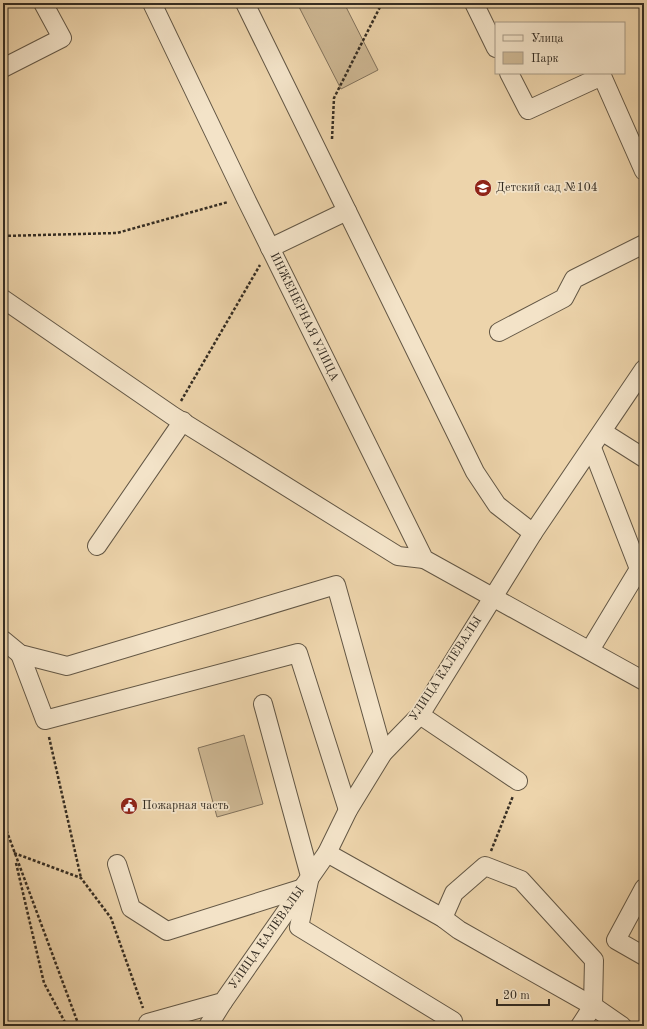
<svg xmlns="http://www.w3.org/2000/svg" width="647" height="1029" font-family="'Old Standard TT',serif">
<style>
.green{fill:#ceb894;stroke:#82725c}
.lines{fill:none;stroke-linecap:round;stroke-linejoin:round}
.minor-casing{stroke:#635745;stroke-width:20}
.path{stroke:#352d23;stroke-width:2.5;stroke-dasharray:3 2;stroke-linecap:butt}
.minor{stroke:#f3e3c8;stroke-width:18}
.labels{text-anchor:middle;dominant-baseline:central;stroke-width:3.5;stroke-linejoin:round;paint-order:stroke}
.poi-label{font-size:12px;fill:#352d23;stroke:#f3e3c8;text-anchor:start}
.street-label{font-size:12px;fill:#352d23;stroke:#f3e3c8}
</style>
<rect width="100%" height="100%" fill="#edd4ab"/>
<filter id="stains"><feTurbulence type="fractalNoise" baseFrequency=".005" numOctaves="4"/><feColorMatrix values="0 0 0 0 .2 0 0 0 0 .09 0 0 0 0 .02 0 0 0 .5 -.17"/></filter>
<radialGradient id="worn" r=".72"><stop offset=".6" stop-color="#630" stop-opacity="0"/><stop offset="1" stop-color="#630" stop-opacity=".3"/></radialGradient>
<g class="green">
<path d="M 308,3 L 344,3 L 378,70 L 341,89 L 299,7 Z"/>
<path d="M 244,735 L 263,804 L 217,817 L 198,748 Z"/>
</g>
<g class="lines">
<defs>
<g id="minor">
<path d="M 152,3 L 245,197 L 424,559 L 644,681"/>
<path d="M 245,3 L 347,211 L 270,248"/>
<path d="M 474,3 L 496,48"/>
<path d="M 3,68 L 62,38 L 43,3"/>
<path d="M 509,73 L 528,110 L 602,76 L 644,171"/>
<path d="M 347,211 L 475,472 L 497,505 L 533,533"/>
<path d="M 3,299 L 173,416 L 398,556 L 424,559"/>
<path d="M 499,332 L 564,298 L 574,279 L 644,244"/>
<path d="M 603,432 L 644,458"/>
<path d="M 592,448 L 639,569 L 644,571"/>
<path d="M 97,546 L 183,421"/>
<path d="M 3,640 L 20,654 L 67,666 L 336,585 L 383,753"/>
<path d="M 590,650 L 639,569"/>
<path d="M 20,654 L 45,720 L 298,653 L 348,810"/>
<path d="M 263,704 L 310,876 L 299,927 L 453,1021"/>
<path d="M 420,715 L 518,781"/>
<path d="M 327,853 L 443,918 L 459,930 L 593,1006 L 622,1026"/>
<path d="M 117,864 L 131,908 L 167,931 L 300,889"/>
<path d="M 644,888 L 616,940 L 644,956"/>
<path d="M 443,918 L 454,893 L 485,866 L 521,880 L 594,960 L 593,1006 L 580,1026"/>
<path d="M 148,1023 L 223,1002 L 327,853 L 348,810 L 383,753 L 420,715 L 533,533 L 644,369"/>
<path d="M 208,1026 L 223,1002"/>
</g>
</defs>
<use href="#minor" class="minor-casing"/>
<g class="path">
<path d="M 332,139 L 334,98 L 382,3"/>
<path d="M 3,236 L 117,233 L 228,202"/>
<path d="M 181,401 L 260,265"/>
<path d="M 49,737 L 81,878"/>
<path d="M 3,821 L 79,1026"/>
<path d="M 491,851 L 513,796"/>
<path d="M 14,853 L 81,878 L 111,918 L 143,1008"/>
<path d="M 16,863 L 44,983 L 67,1026"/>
</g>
<use href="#minor" class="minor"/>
</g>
<defs>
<symbol id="school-disc" viewBox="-11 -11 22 22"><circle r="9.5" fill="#8f2418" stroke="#f3e3c8"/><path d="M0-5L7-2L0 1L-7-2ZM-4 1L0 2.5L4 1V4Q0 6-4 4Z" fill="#fff"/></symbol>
<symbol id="civic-disc" viewBox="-11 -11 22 22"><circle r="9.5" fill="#8f2418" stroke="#f3e3c8"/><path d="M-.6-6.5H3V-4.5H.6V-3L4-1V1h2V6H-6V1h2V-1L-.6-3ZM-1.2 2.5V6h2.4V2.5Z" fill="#fff"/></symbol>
</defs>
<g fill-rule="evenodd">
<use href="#school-disc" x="473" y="178" width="20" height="20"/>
<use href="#civic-disc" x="119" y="796" width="20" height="20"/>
</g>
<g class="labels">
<g class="poi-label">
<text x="496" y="188">Детский сад №104</text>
<text x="142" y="806">Пожарная часть</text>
</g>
<g class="street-label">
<text transform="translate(304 317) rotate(64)">ИНЖЕНЕРНАЯ УЛИЦА</text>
<text transform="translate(446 669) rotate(-57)">УЛИЦА КАЛЕВАЛЫ</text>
<text transform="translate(267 938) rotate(-55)">УЛИЦА КАЛЕВАЛЫ</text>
</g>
</g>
<rect width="647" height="1029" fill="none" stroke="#edd4ab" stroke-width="16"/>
<rect x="4" y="4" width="639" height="1021" fill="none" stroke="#352d23" stroke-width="2"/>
<rect x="8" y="8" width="631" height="1013" fill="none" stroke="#352d23"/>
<rect x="495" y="22" width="130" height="52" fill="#f3e3c8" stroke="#a79a86"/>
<rect x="503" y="35" width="20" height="6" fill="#f3e3c8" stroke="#a79a86"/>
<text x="531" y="42" font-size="12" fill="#352d23">Улица</text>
<rect x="503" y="52" width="20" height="12" fill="#ceb894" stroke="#a79a86"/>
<text x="531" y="62" font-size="12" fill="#352d23">Парк</text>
<path d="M497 999v6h52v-6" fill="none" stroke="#352d23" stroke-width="2"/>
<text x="503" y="999" font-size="12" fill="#352d23" stroke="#f3e3c8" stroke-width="3" paint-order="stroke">20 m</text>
<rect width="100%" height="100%" filter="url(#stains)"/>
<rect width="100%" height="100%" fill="url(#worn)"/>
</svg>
